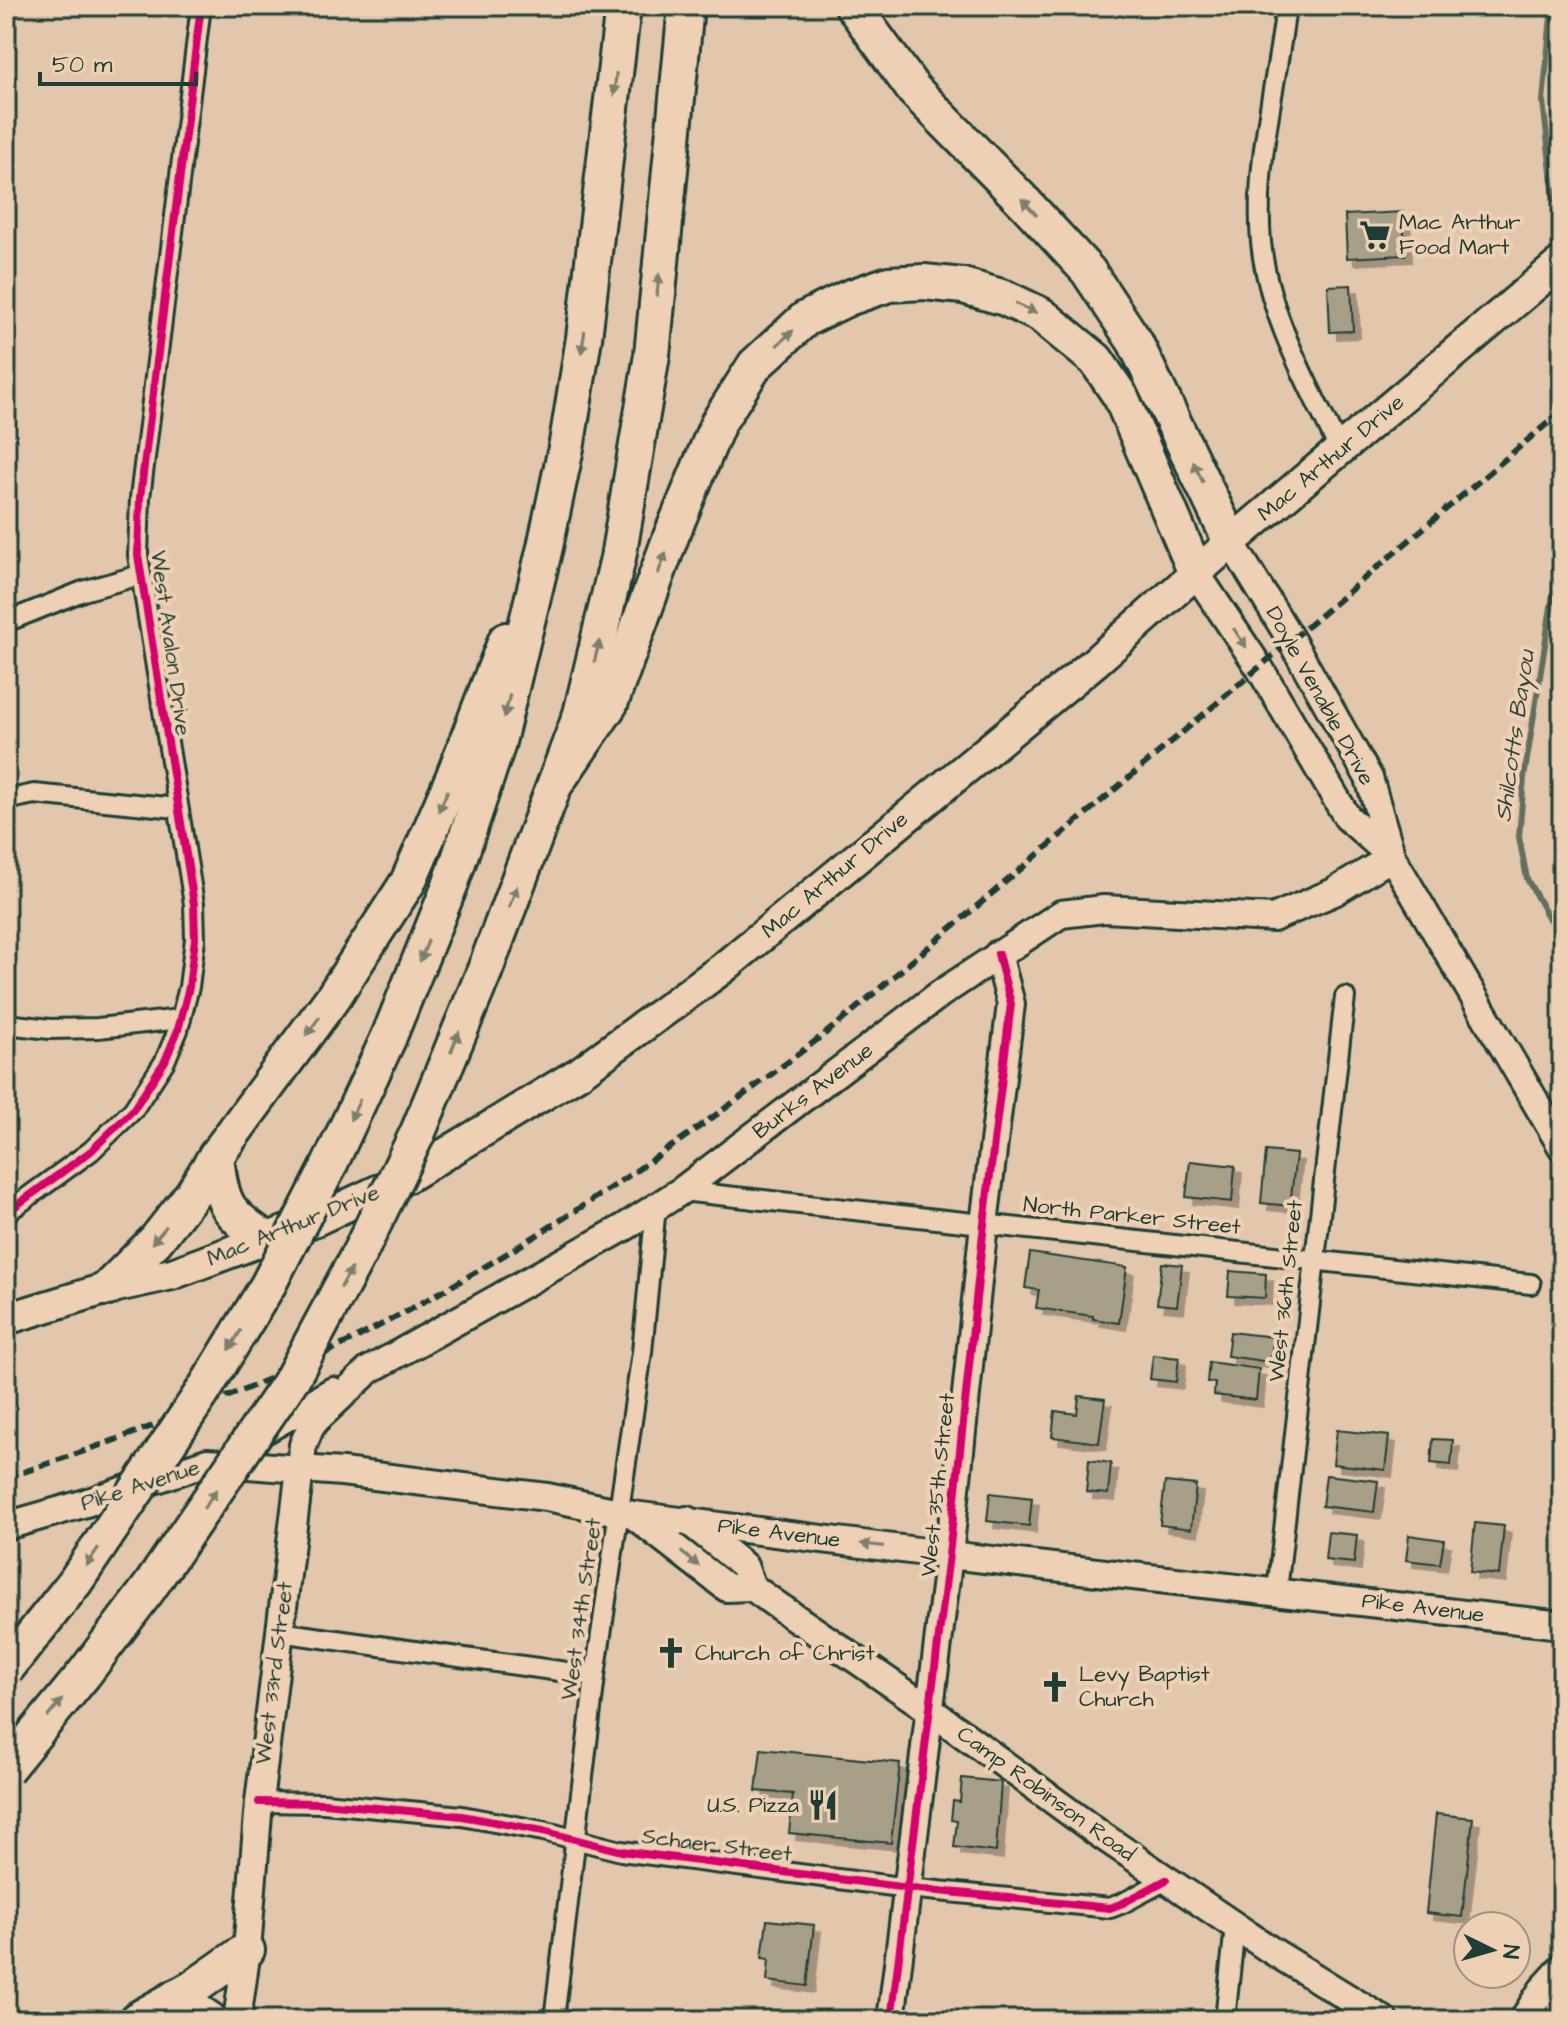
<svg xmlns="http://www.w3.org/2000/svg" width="1568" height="2026" font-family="'Architects Daughter',sans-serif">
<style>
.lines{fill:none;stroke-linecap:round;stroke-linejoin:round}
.stream{stroke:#646e5f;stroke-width:6}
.building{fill:#a89f89;stroke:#1f3d34;stroke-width:2;filter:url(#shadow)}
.street-casing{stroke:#1f3d34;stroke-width:24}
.secondary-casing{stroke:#1f3d34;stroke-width:32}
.primary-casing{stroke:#1f3d34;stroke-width:36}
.highway-casing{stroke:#1f3d34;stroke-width:40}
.street{stroke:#eed0b4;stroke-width:18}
.secondary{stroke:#eed0b4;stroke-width:26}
.primary{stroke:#eed0b4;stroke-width:30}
.highway{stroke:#eed0b4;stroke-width:34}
.rail{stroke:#1f3d34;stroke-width:6;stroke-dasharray:12 6;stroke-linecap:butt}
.highway-bridge-casing{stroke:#1f3d34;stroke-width:40;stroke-linecap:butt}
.highway-bridge{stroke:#eed0b4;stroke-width:34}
.cycleway-casing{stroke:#eed0b4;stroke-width:13}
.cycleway{stroke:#d6006c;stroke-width:8}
.oneway{fill:#7c7f6e}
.labels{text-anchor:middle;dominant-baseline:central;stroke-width:8;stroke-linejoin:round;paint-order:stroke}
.poi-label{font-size:22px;fill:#1f3d34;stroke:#eed0b4;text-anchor:start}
.street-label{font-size:22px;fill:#1f3d34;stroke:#eed0b4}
.water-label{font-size:24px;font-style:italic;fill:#30493f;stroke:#eed0b4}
</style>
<defs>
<filter id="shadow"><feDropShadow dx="7" dy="7" stdDeviation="0" flood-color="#0004"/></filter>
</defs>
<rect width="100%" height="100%" fill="#e2c7ac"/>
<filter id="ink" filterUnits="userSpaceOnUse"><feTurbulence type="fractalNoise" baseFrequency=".0125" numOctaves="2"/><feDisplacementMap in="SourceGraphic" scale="16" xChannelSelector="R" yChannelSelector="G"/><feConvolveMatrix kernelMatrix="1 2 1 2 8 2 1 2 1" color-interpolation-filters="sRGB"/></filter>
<g filter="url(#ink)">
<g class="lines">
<g class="stream">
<path d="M 1552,6 L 1543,101 L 1554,199"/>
<path d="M 1562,537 L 1524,778 L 1519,837 L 1527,879 L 1549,919 L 1562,930"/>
</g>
</g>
<g class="building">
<path d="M 1403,212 L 1405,255 L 1347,258 L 1345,215 Z"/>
<path d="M 1351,285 L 1353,331 L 1330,332 L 1328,286 Z"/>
<path d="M 1266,1151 L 1296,1154 L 1290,1206 L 1261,1203 Z"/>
<path d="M 1190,1161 L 1235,1166 L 1232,1202 L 1186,1197 Z"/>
<path d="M 1030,1253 L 1127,1267 L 1119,1323 L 1093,1319 L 1093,1316 L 1036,1308 L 1039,1290 L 1025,1288 Z"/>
<path d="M 1162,1263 L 1182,1265 L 1177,1306 L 1157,1304 Z"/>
<path d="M 1230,1271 L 1266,1274 L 1265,1298 L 1228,1296 Z"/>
<path d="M 1230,1332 L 1274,1337 L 1270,1362 L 1227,1356 Z"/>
<path d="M 1153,1355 L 1179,1358 L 1176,1382 L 1150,1379 Z"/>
<path d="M 1209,1362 L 1259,1369 L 1256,1400 L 1214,1395 L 1215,1383 L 1207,1382 Z"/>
<path d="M 1079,1396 L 1105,1399 L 1099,1443 L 1052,1437 L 1055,1411 L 1077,1414 Z"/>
<path d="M 1337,1430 L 1389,1436 L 1385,1470 L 1333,1464 Z"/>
<path d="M 1433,1439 L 1453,1440 L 1451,1465 L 1431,1463 Z"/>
<path d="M 1089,1460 L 1111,1463 L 1108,1494 L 1086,1492 Z"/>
<path d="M 1326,1475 L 1378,1481 L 1374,1512 L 1322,1506 Z"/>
<path d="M 1165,1482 L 1196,1485 L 1191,1529 L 1160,1525 Z"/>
<path d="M 990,1493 L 1032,1498 L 1029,1526 L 987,1521 Z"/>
<path d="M 1475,1523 L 1504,1526 L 1499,1575 L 1470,1572 Z"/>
<path d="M 1328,1532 L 1357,1535 L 1354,1563 L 1325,1560 Z"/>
<path d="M 1409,1535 L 1444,1540 L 1440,1564 L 1406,1560 Z"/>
<path d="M 761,1749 L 900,1763 L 891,1843 L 789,1833 L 793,1794 L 756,1791 Z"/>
<path d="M 962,1778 L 1001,1782 L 996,1852 L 954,1847 L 957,1821 L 951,1820 L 953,1801 L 960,1802 Z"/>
<path d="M 1436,1814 L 1473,1818 L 1462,1917 L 1426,1913 Z"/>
<path d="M 767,1920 L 814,1925 L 807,1986 L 767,1981 L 769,1959 L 762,1958 Z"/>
<path d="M 1105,2011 L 1146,2015 L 1145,2020 L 1104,2020 Z"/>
</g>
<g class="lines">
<defs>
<g id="street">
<path d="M 1286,6 C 1277,84 1254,162 1261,242 C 1268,316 1309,385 1340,451"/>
<path d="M 6,622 L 83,591 L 140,575"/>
<path d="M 6,800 L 34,794 L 177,808"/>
<path d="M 6,1024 L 50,1029 L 98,1028 L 181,1019"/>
<path d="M 681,1191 L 1531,1284"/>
<path d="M 6,1213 L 91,1151 L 133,1110 L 165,1061 L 178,1030 L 189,987 L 195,939 L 194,904 L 138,555 L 140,498 L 201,6"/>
<path d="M 1277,1591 L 1345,997"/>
<path d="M 279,1632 L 595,1676"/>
<path d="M 259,1802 L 324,1803 L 462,1816 L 543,1831 L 621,1851 L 908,1888 L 1110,1908 L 1123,1903 L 1166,1880"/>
<path d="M 554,2020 L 595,1676 L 642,1352 L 656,1206"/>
<path d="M 1225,2020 L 1235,1926"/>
</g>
<g id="secondary">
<path d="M 1231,542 L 1291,640 L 1369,778 L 1392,857 L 1562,1147"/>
<path d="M 1196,573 L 1259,667 L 1347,817 L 1392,857"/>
<path d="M 256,1435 L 333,1391"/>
<path d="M 633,1515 L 727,1588 L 752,1587"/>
<path d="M 687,1520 L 744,1566 L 752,1587 L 774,1603 L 930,1710 L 1098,1833 L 1269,1949 L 1384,2020"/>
<path d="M 6,1526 L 86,1503 L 207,1462 L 342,1472 L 547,1497 L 633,1515 L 949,1555 L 1562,1625"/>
<path d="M 237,2020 L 247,1950 L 259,1802 L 303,1445 L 311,1426 L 318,1418 L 369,1370 L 625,1227 L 681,1191 L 940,994 L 1061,914 L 1104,909 L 1273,918 L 1334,892 L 1392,857"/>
<path d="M 891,2020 L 949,1555 L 984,1224 L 1011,1004 L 998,954"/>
<path d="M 1523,2020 L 1542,1990 L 1562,1968"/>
<path d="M 1560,2020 L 1562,2003"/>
</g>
<path id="primary" d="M 6,1319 L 108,1288 L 172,1274 L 316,1220 L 407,1177 L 579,1073 L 723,968 L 1095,662 L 1231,542 L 1562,262"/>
<g id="highway">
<path d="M 853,6 L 914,90 L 1026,204 L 1088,271 L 1135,342 L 1231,542"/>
<path d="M 556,783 L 610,704 L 670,539 L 718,423 L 755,365 L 805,319 L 848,298 L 889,284 L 924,282 L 963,286 L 1005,298 L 1041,315 L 1096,360 L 1121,397 L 1196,573"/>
<path d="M 485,970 L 581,714 L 618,558 L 652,355 L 686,6"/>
<path d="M 388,1039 L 451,883 L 497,746 L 545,547 L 567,443 L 584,338 L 623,6"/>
<path d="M 216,1156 C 221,1202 225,1213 265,1238"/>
<path d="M 108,1288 L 156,1240 L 193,1193 L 216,1156 L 334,996 L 408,882 L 453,778 L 506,640"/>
<path d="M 176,1997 L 210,2020"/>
<path d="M 136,2020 L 193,1988 L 247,1950"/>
</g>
</defs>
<use href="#street" class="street-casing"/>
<use href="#secondary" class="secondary-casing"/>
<use href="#primary" class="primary-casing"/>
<use href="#highway" class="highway-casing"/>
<use href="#street" class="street"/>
<use href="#secondary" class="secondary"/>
<use href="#primary" class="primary"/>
<use href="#highway" class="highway"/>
<path class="rail" d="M 6,1478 C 124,1438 243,1395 354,1339 C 527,1250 687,1141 840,1022 L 1562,411"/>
<defs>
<g id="highway-bridge">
<path d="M 6,1669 L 75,1582 L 204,1390 L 268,1285 L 327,1170 L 388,1039"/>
<path d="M 6,1769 L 84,1674 L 149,1588 L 293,1377 L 361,1250 L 418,1132 L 485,970"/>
</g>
</defs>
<use href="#highway-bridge" class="highway-bridge-casing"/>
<use href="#highway-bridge" class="highway-bridge"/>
<defs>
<g id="cycleway">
<path d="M 6,1213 L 91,1151 L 133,1110 L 165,1061 L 178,1030 L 189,987 L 195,939 L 194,904 L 138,555 L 140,498 L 201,6"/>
<path d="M 259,1802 L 324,1803 L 462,1816 L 543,1831 L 621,1851 L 908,1888 L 1110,1908 L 1123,1903 L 1166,1880"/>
<path d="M 891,2020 L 949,1555 L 984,1224 L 1011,1004 L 998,954"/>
</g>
</defs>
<use href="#cycleway" class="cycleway-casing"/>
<use href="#cycleway" class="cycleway"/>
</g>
<defs><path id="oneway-solid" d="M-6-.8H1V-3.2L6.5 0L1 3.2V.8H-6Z" transform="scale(2)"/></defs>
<g class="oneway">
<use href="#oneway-solid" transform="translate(615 84) rotate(96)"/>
<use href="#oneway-solid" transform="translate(1029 207) rotate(-133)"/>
<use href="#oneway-solid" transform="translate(658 285) rotate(-85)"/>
<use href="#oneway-solid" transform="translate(1026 308) rotate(25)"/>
<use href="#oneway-solid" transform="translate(785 338) rotate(-43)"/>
<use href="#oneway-solid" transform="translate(583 342) rotate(99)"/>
<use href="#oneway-solid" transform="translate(1198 472) rotate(-116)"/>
<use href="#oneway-solid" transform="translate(662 563) rotate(-70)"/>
<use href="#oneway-solid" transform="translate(1240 638) rotate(56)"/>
<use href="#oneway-solid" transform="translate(597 651) rotate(-76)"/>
<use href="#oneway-solid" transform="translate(507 706) rotate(104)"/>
<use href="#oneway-solid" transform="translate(443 801) rotate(114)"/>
<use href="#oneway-solid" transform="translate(513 897) rotate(-69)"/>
<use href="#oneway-solid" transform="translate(424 951) rotate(112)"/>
<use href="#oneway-solid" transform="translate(313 1026) rotate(126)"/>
<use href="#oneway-solid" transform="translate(455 1042) rotate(-68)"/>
<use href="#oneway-solid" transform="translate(355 1110) rotate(115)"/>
<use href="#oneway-solid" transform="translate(159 1235) rotate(130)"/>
<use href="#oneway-solid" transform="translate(346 1278) rotate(-61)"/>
<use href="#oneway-solid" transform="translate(235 1340) rotate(121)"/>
<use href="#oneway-solid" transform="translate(210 1499) rotate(-56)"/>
<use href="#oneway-solid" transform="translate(872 1545) rotate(-173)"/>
<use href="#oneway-solid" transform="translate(92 1557) rotate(124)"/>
<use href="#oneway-solid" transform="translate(690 1559) rotate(38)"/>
<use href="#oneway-solid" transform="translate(55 1708) rotate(-51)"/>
</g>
</g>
<defs>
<symbol id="supermarket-bare" viewBox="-9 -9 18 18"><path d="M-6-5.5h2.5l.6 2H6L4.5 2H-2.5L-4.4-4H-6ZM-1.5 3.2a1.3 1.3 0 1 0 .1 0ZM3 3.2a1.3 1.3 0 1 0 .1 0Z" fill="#1f3d34" stroke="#eed0b4" stroke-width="2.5" paint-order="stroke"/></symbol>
<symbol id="church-bare" viewBox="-9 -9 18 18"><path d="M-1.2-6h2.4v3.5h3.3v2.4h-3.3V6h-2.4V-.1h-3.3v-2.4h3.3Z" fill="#1f3d34" stroke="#eed0b4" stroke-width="2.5" paint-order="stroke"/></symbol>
<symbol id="restaurant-bare" viewBox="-9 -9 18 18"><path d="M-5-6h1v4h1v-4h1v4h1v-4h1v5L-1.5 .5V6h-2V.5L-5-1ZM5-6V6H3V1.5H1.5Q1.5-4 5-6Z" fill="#1f3d34" stroke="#eed0b4" stroke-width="2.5" paint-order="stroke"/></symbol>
</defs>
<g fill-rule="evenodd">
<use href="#supermarket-bare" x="1353" y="213" width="44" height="44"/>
<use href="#church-bare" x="649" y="1631" width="44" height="44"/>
<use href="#church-bare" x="1033" y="1665" width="44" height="44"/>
<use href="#restaurant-bare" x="801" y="1783" width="44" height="44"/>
</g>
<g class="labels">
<g class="poi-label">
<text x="1399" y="222">Mac Arthur<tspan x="1399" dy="25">Food Mart</tspan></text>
<text x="695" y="1653">Church of Christ</text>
<text x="1079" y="1674">Levy Baptist<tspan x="1079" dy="25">Church</tspan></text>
<text x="799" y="1805" text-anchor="end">U.S. Pizza</text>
</g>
<g class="street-label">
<text transform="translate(1331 458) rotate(-40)">Mac Arthur Drive</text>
<text transform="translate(171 643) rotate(82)">West Avalon Drive</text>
<text transform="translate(1320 696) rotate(61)">Doyle Venable Drive</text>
<text transform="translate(835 875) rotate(-40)">Mac Arthur Drive</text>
<text transform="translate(813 1091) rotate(-37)">Burks Avenue</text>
<text transform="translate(1132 1216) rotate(6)">North Parker Street</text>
<text transform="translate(293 1225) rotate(-22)">Mac Arthur Drive</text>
<text transform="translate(1286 1291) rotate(-84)">West 36th Street</text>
<text transform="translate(140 1485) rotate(-18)">Pike Avenue</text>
<text transform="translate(938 1485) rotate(-84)">West 35th Street</text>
<text transform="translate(779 1533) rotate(7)">Pike Avenue</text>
<text transform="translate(1423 1608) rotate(7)">Pike Avenue</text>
<text transform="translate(581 1609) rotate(-82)">West 34th Street</text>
<text transform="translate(274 1673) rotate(-83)">West 33rd Street</text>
<text transform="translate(1046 1794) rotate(36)">Camp Robinson Road</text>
<text transform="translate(717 1845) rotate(7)">Schaer Street</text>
</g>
<g class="water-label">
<text transform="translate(1515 736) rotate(-82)">Shilcotts Bayou</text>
</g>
</g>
<rect width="1568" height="2026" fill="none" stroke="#eed0b4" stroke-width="32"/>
<rect x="16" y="16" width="1536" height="1994" fill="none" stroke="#1f3d34" stroke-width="3" filter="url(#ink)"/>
<g transform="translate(1492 1950) rotate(95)"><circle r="38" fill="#eed0b4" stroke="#9b9581" stroke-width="2"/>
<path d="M0-6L14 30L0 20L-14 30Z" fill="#1f3d34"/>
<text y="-12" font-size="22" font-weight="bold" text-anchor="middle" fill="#1f3d34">N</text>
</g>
<path d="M40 72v12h156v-12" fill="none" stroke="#1f3d34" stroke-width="4"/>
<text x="52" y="72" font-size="24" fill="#1f3d34" stroke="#eed0b4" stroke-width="6" paint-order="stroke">50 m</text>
</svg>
